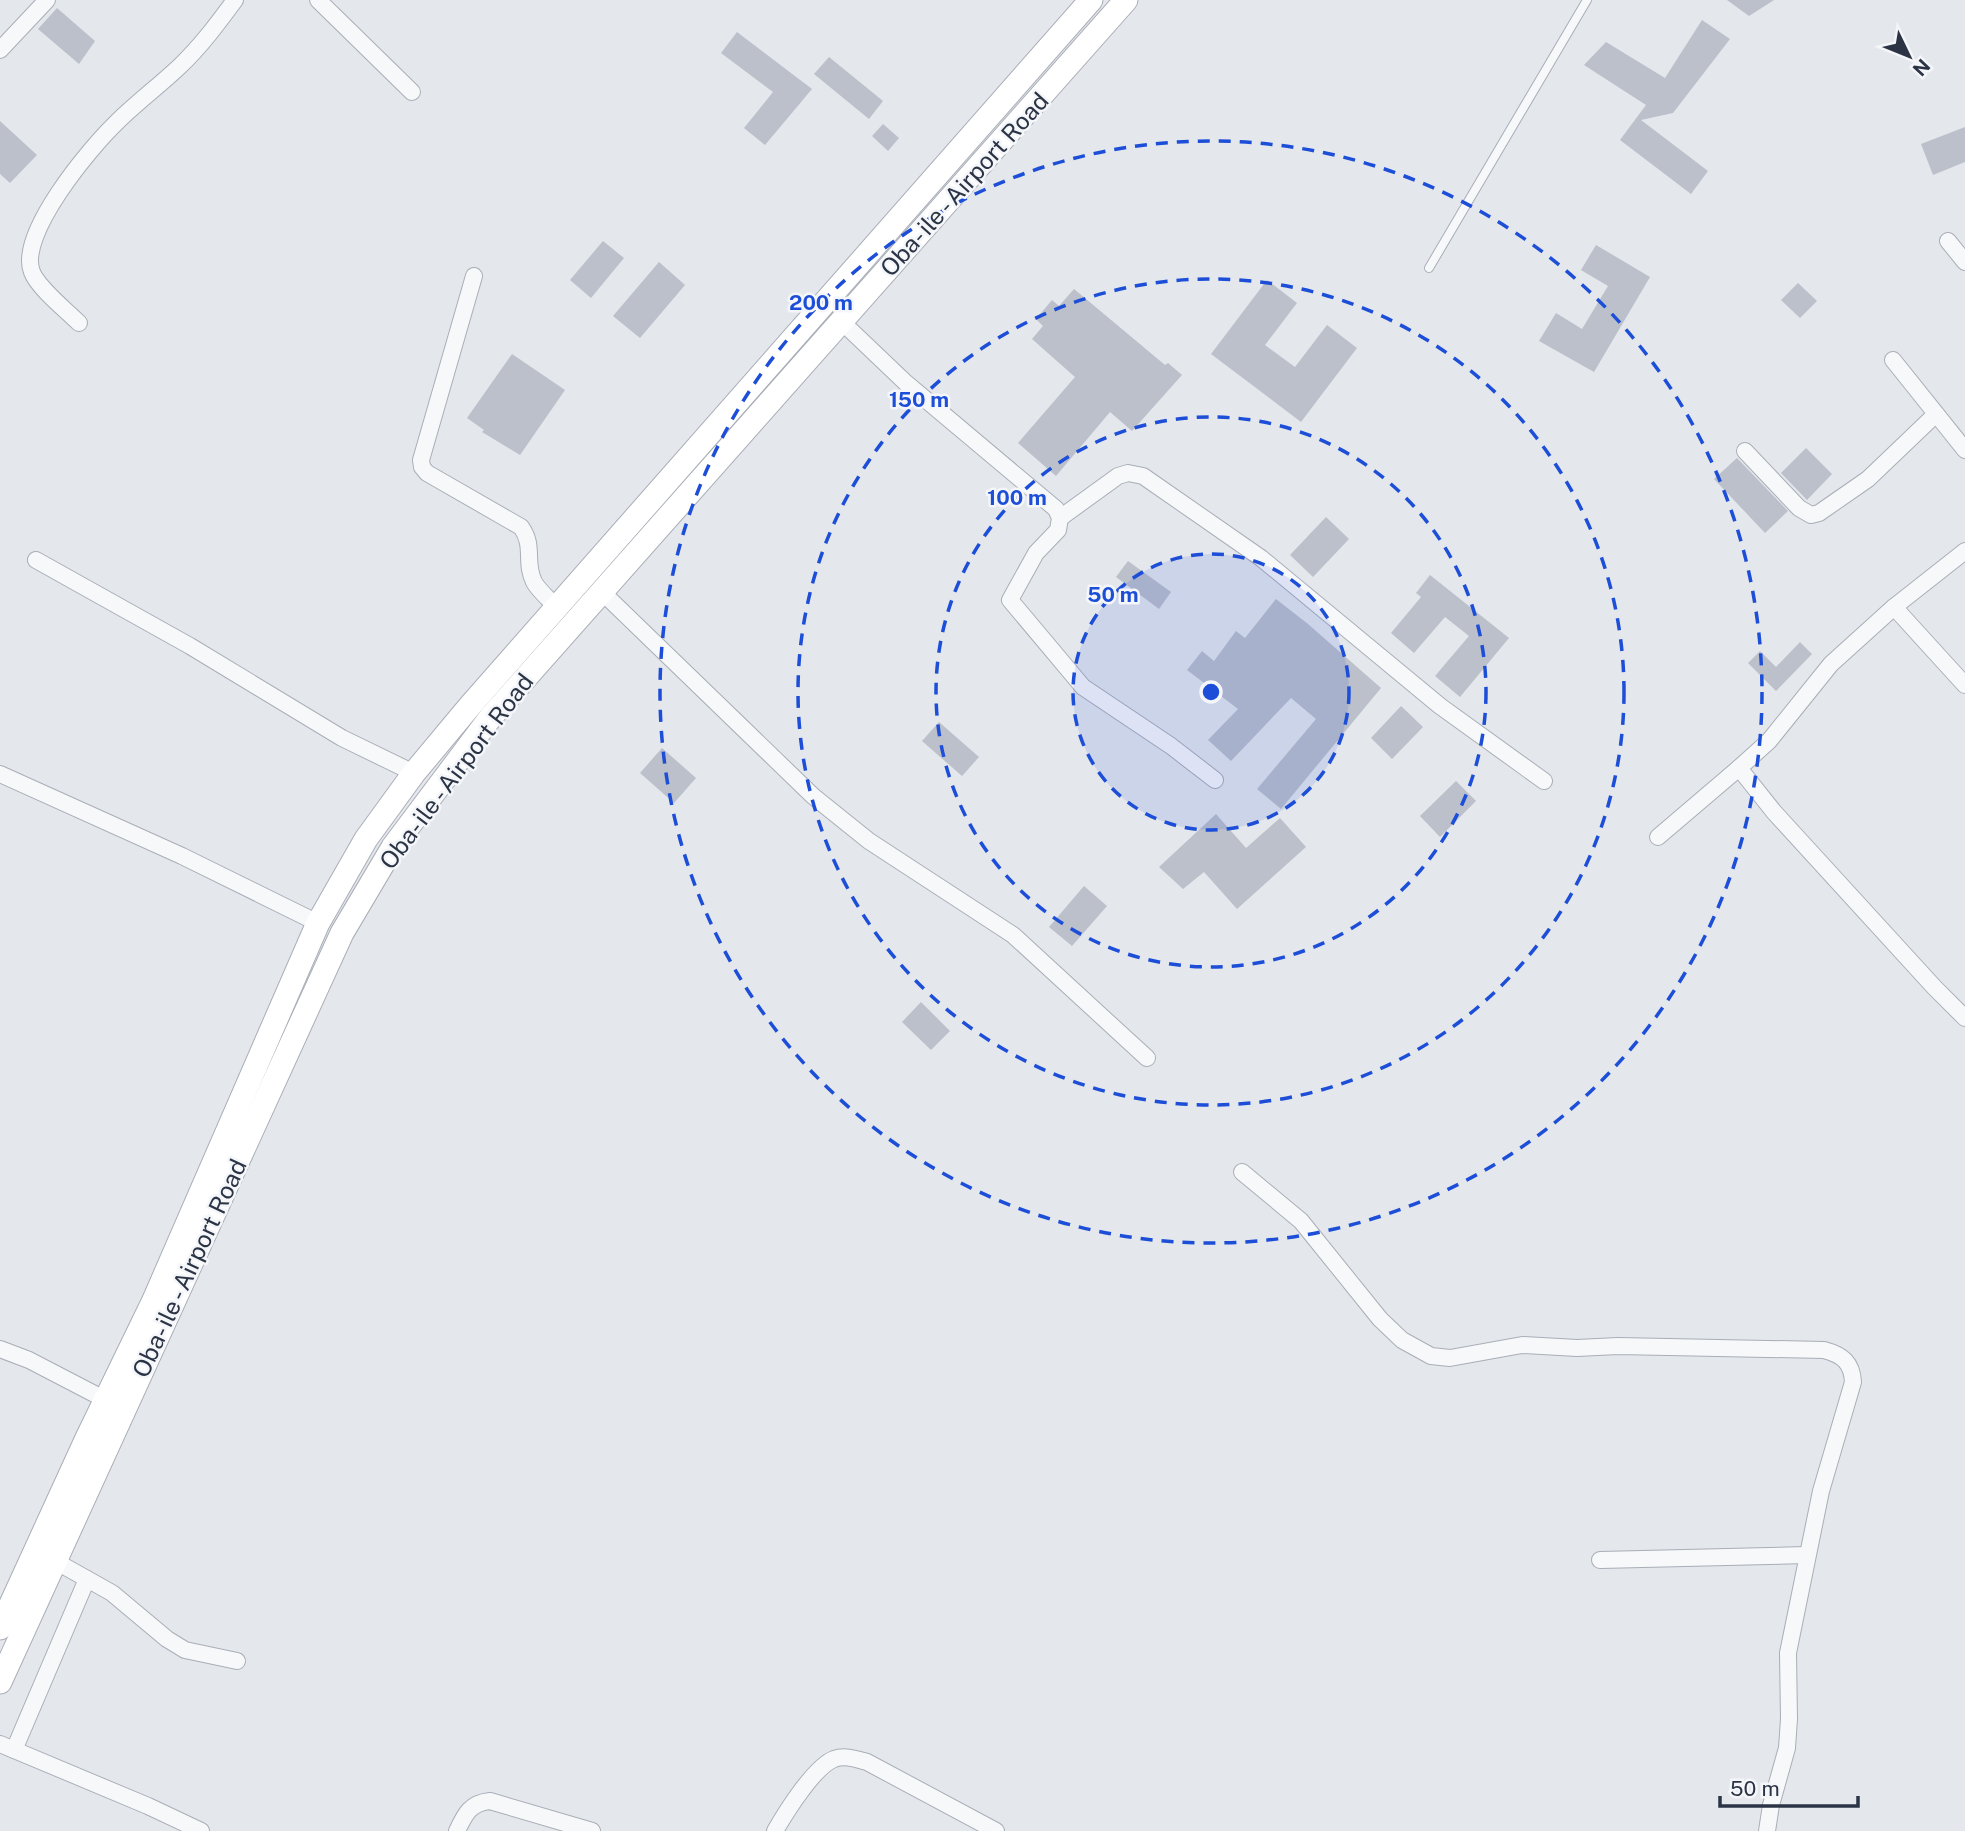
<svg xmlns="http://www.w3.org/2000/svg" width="1965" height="1831" font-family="'Public Sans',sans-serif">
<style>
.building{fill:#bbc0ca}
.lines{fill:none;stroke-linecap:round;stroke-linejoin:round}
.lane-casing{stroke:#a9aeb7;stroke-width:10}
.street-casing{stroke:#a9aeb7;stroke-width:18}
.secondary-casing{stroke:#a9aeb7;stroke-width:25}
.lane{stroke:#f7f8fa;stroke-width:8}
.street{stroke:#f7f8fa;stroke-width:16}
.secondary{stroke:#fff;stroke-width:23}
.ring{fill:none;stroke:#1d4ed8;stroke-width:3.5;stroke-dasharray:12 9}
.labels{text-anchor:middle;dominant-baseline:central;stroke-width:5;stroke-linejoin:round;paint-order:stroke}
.street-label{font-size:24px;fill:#2b3445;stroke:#f4f6f9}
.centre{fill:#1d4ed8;stroke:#f4f6f9;stroke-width:3.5}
.ring-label{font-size:21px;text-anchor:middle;font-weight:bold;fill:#1d4ed8;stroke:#f4f6f9;stroke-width:5;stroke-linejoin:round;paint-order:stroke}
</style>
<rect width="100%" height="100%" fill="#e4e7ec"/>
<g class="building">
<path d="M 1727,0 L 1774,0 L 1749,16 Z"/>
<path d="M 57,8 L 95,41 L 79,64 L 38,29 Z"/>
<path d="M 1702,20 L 1730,39 L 1673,113 L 1641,120 L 1708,171 L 1691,194 L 1620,140 L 1646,105 L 1584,65 L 1606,42 L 1665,78 Z"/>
<path d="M 737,32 L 812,89 L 765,145 L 744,128 L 773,92 L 721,53 Z"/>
<path d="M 829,57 L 883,101 L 869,119 L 814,74 Z"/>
<path d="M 0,121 L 37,155 L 10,183 L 0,174 Z"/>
<path d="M 883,124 L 899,138 L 888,151 L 872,136 Z"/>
<path d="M 1965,127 L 1965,162 L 1933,175 L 1921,144 Z"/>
<path d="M 603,241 L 624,258 L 591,298 L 570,280 Z"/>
<path d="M 1596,245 L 1650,277 L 1594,372 L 1539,341 L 1556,313 L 1582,329 L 1608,286 L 1581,270 Z"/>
<path d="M 659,262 L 685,285 L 640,338 L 613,316 Z"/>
<path d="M 1267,280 L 1297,303 L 1265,345 L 1295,367 L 1327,325 L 1357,348 L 1301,422 L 1211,354 Z"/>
<path d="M 1798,283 L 1817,301 L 1800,318 L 1781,300 Z"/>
<path d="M 1074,289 L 1165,365 L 1168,363 L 1182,375 L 1132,431 L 1110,412 L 1056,476 L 1018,443 L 1075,377 L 1032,339 L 1043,326 L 1036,319 L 1052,300 L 1059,306 Z"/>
<path d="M 512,354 L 565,390 L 520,455 L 482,432 L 484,430 L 467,418 Z"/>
<path d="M 1806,448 L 1832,474 L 1807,500 L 1781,473 Z"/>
<path d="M 1737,458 L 1788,511 L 1765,533 L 1714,479 Z"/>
<path d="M 1326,517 L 1349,539 L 1313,577 L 1290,555 Z"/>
<path d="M 1128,561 L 1171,592 L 1159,609 L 1116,577 Z"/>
<path d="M 1430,575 L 1509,638 L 1460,697 L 1435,676 L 1469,636 L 1445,617 L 1414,653 L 1391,633 L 1421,597 L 1416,593 Z"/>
<path d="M 1276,599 L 1308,624 L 1381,688 L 1281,809 L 1257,789 L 1316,719 L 1291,698 L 1231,761 L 1208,740 L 1238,709 L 1187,670 L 1202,651 L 1214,661 L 1236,631 L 1245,638 Z"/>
<path d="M 1800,642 L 1812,654 L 1776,691 L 1748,663 L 1760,651 L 1776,667 Z"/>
<path d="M 1401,706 L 1423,727 L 1392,759 L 1371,738 Z"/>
<path d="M 939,722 L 979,757 L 962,776 L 922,741 Z"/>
<path d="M 662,748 L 696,778 L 674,803 L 640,773 Z"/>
<path d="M 1456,781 L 1476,801 L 1440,837 L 1420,816 Z"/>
<path d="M 1216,814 L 1246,848 L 1280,818 L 1306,847 L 1237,909 L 1204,872 L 1183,889 L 1159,867 Z"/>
<path d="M 1084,886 L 1107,906 L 1072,946 L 1049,927 Z"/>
<path d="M 921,1002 L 950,1031 L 931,1050 L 902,1022 Z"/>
</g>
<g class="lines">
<defs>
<path id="lane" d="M 1429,268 L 1587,0"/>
<g id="street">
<path d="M 318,0 L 412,92"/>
<path d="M 0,50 L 47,0"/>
<path d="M 1948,241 L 1965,262"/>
<path d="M 474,276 L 421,460 L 422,467 L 427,473 L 521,527 C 535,546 524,562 534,582 C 539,591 550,600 557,608"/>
<path d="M 842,322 L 906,383 L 1056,509 L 1060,518 L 1058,530 L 1036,553 L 1010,600 L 1083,687 L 1171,746 L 1215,780"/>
<path d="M 79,323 C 66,310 38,288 32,272 C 17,235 90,148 116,123 C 136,103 159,86 180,66 C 201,46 218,23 235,0"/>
<path d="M 1893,360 L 1965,450"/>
<path d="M 1745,451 L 1799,508 L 1811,515 L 1819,513 L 1868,479 L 1936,414"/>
<path d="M 1060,518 L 1118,476 L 1128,473 L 1143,476 L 1261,558 L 1440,706 L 1544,781"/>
<path d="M 1965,551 L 1894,607 L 1831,664 L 1769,741 L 1739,768 L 1774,812 L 1934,987 L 1965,1018"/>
<path d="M 36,560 L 190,646 L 342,738 L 414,773"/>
<path d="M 601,591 L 813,796 L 869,841 L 1013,935 L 1147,1058"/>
<path d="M 1894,607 L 1965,685"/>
<path d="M 0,774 L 182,856 L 318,923"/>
<path d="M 1658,837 L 1739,768"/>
<path d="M 1242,1172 L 1301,1221 L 1380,1319 L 1402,1340 L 1431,1356 L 1450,1358 L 1522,1345 L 1577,1348 L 1618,1346 L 1824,1350 C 1843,1355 1852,1363 1853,1382 L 1821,1491 L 1788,1653 L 1789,1719 L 1787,1748 L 1771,1805 L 1767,1831"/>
<path d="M 0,1349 L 29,1360 L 106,1400"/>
<path d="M 1600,1560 L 1807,1555"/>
<path d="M 55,1561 L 112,1593 L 167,1639 L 185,1650 L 237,1661"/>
<path d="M 0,1744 L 148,1806 L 201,1831"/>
<path d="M 14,1750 L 87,1579"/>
<path d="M 457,1831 C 465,1814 470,1803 490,1801 L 592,1831"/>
<path d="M 775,1831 C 786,1812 814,1767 834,1759 C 845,1755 856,1759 867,1762 L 996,1831"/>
</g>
<g id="secondary">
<path d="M 0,1628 L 87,1438 L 154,1300 L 318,923 L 366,839 L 414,773 L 469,707 L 1091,0"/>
<path d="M 0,1682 L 342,933 L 393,847 L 490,718 L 1126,0"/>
</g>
</defs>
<use href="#lane" class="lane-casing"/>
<use href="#street" class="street-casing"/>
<use href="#secondary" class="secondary-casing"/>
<use href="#lane" class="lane"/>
<use href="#street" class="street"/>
<use href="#secondary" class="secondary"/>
</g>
<circle cx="1211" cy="692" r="138" fill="#1d4ed8" fill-opacity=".12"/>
<g class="ring">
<circle cx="1211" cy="692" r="138"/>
<circle cx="1211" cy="692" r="275"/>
<circle cx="1211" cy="692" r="413"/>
<circle cx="1211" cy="692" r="551"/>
</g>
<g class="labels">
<g class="street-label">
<text transform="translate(964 184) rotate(-48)">Oba- ile - Airport Road</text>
<text transform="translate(456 771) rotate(-53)">Oba- ile - Airport Road</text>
<text transform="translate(189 1268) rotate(-65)">Oba- ile - Airport Road</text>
</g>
</g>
<circle cx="1211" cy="692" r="10" class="centre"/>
<g class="ring-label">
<text x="821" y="310">200 m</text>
<text x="919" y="407">150 m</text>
<text x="1017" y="505">100 m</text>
<text x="1113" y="602">50 m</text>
</g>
<g transform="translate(1909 56) rotate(133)" stroke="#f4f6f9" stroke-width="5" paint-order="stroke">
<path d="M0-5L12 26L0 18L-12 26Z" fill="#2b3445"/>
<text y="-10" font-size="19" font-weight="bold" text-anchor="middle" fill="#2b3445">N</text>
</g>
<path d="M1720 1796v10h138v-10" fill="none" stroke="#2b3445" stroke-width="3.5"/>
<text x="1730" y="1796" font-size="21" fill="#2b3445" stroke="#f4f6f9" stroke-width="5" paint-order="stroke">50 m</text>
</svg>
